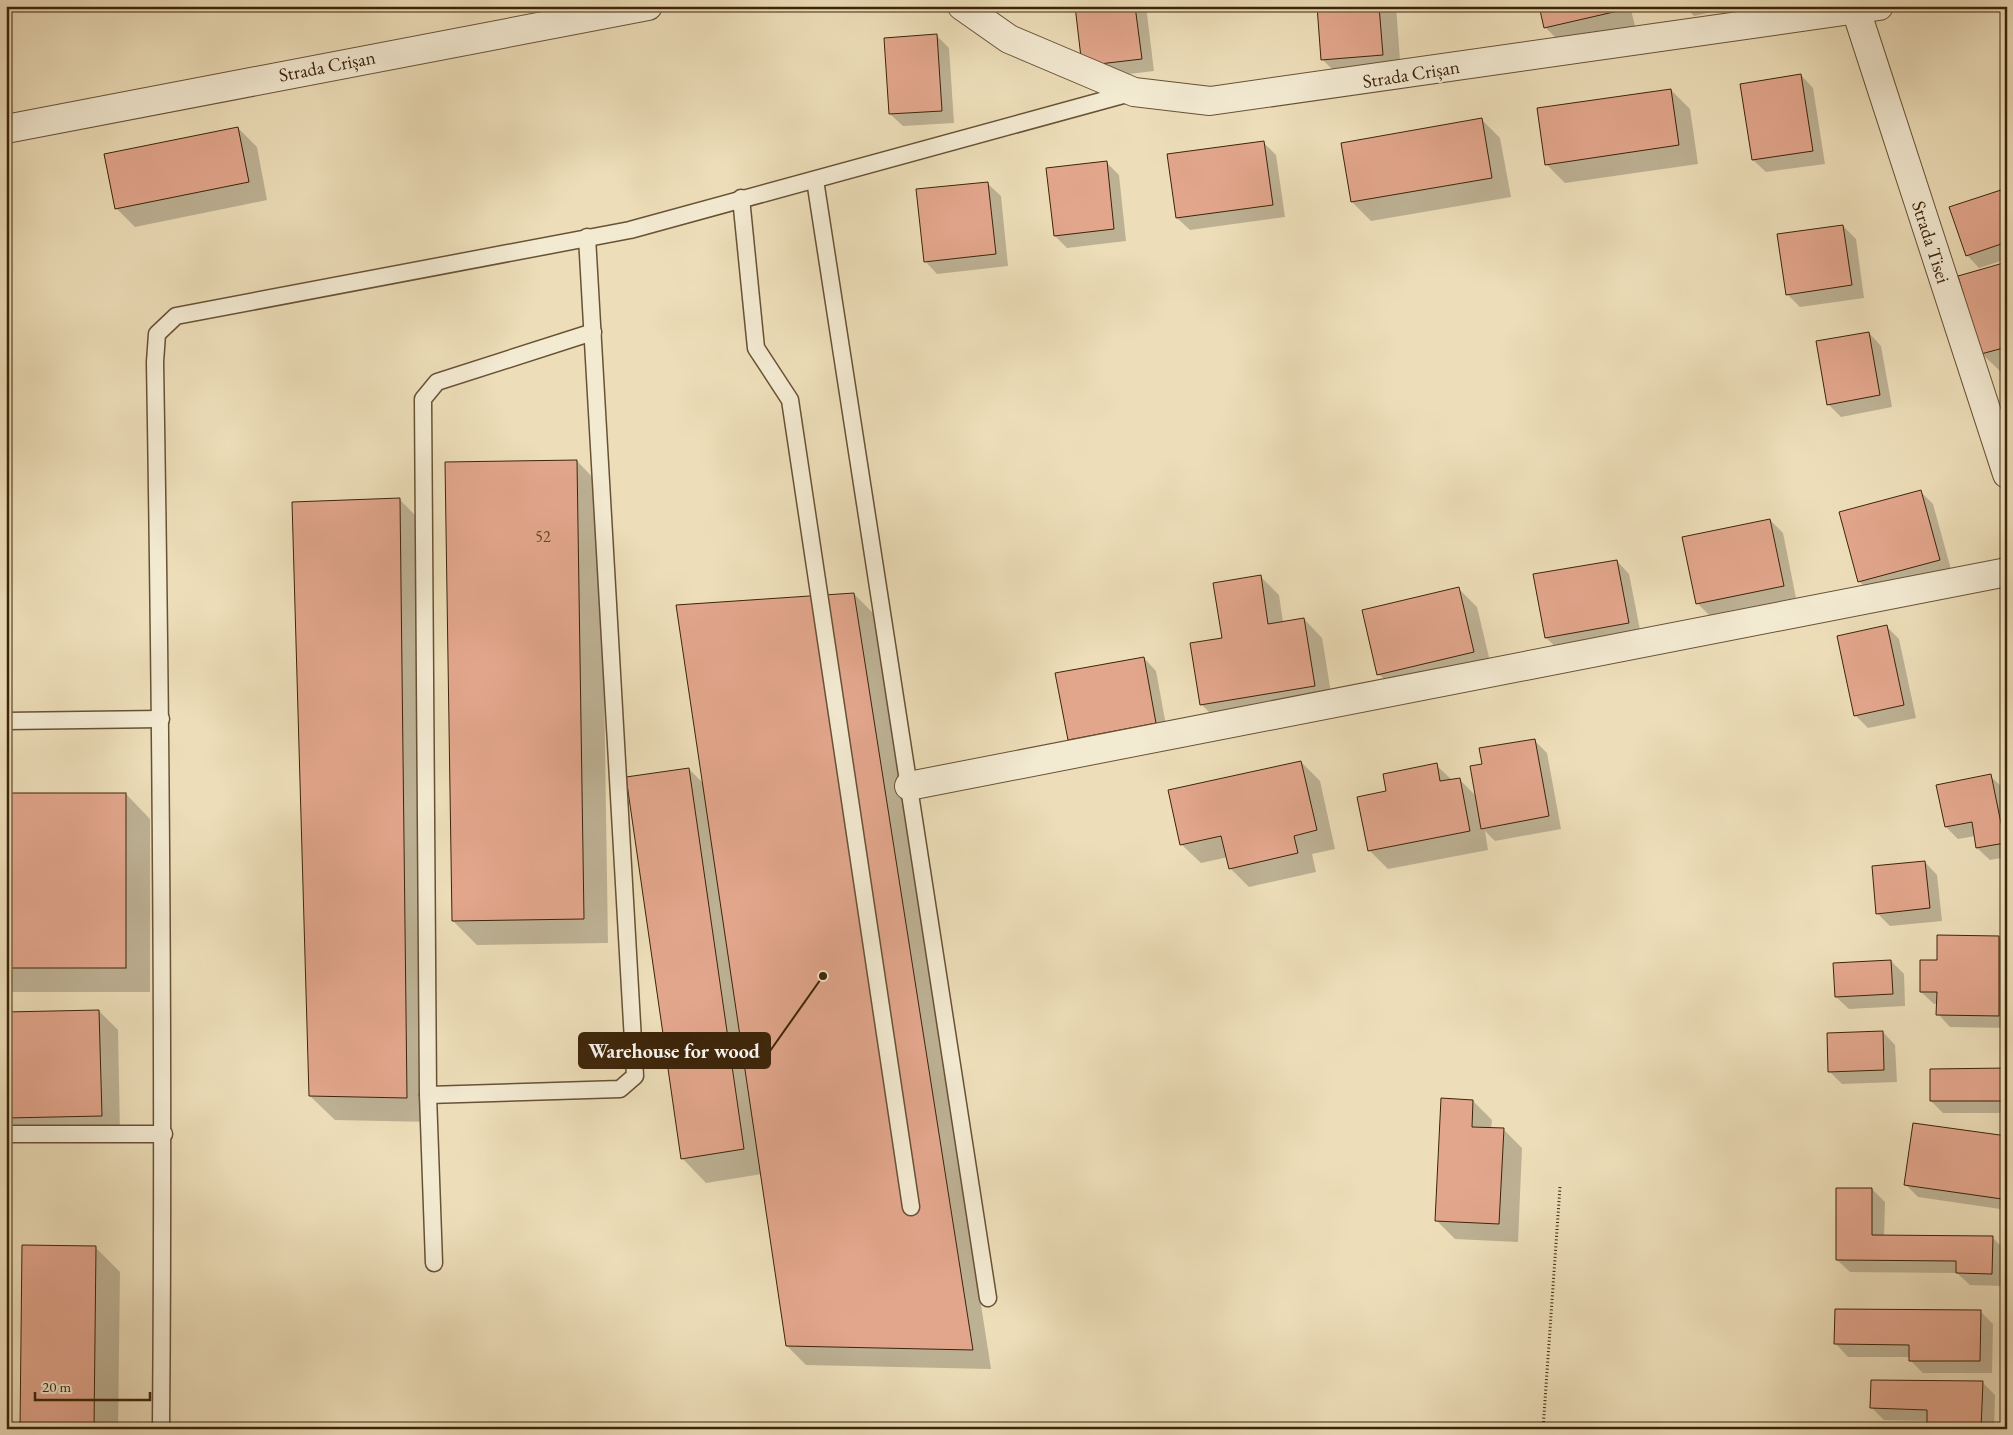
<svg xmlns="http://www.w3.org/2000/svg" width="2013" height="1435" font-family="'EB Garamond',serif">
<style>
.shadow{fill:#0003}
.building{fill:#e2a68c;stroke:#3c2409}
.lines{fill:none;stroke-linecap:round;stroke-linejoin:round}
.lane-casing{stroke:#685235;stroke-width:19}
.street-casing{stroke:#685235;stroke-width:30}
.path{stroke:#3c2409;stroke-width:3;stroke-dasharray:1 2.5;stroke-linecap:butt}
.lane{stroke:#f3ead2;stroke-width:16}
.street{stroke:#f3ead2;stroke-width:28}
.labels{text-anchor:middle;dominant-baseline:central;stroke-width:4;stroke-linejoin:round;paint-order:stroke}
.number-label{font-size:16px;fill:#66442a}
.street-label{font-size:19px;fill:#3c2409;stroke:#f3ead2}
.leader{fill:none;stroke:#3c2409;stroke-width:2}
.callout-dot{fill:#3c2409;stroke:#f3ead2;stroke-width:2}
.callout{fill:#3c2409;stroke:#3c2409;stroke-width:2}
.callout-label{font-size:20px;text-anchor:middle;font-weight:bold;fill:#fff}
</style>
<rect width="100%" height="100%" fill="#eddeb9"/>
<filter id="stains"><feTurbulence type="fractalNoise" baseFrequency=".004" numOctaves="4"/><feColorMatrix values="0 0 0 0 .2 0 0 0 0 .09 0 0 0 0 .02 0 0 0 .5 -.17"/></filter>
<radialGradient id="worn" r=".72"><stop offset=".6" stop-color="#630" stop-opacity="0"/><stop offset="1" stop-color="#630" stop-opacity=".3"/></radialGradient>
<g class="shadow">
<path d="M 1076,6 L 1146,6 L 1154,71 L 1096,78 Z"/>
<path d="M 1319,6 L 1396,6 L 1401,74 L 1341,78 L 1322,59 Z"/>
<path d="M 1540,6 L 1630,6 L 1636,30 L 1564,46 L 1545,27 Z"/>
<path d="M 1685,6 L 1737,6 L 1694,16 Z"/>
<path d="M 937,36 L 949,48 L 954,123 L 903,126 L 890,114 Z"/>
<path d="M 1801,75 L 1813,88 L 1825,164 L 1766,172 L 1753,160 Z"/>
<path d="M 1671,90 L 1690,109 L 1698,164 L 1565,183 L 1546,164 Z"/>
<path d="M 1481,119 L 1500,138 L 1511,197 L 1371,221 L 1352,202 Z"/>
<path d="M 238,128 L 257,147 L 267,200 L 135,227 L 116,208 Z"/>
<path d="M 1263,142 L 1276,155 L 1285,217 L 1190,230 L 1177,218 Z"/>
<path d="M 1106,162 L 1119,175 L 1126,241 L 1067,248 L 1055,236 Z"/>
<path d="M 988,184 L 1001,196 L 1008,266 L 937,274 L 925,261 Z"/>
<path d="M 2003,191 L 2007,194 L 2007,259 L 1979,268 L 1967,255 Z"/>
<path d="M 1843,226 L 1856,239 L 1864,298 L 1800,307 L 1787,294 Z"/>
<path d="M 2007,263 L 2007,371 L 2001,372 L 1982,354 Z"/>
<path d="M 1869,333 L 1881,346 L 1892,407 L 1841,417 L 1828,404 Z"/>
<path d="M 577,461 L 601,486 L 608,943 L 477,945 L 453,921 Z"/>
<path d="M 1921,492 L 1933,504 L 1952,573 L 1872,594 L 1859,581 Z"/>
<path d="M 399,499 L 424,524 L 431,1122 L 335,1120 L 310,1096 Z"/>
<path d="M 1770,520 L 1783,533 L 1796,598 L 1710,616 L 1697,603 Z"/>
<path d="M 1617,561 L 1629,574 L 1641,635 L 1559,650 L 1546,638 Z"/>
<path d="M 1260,576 L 1279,595 L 1283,622 L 1304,619 L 1322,638 L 1333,705 L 1220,723 L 1201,704 L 1224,639 Z"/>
<path d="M 1459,589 L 1477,607 L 1492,670 L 1397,693 L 1379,674 Z"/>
<path d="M 854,594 L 873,613 L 991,1369 L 806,1365 L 787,1346 L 762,1174 L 706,1183 L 682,1158 L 689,769 L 704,784 Z"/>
<path d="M 1886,626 L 1899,639 L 1916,718 L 1868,728 L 1855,715 Z"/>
<path d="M 1144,658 L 1156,671 L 1168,736 L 1082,752 L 1069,739 Z"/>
<path d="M 1534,740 L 1547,753 L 1561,829 L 1495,841 L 1485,831 L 1488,850 L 1388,869 L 1369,850 L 1388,792 L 1436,765 L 1452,780 L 1459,779 L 1476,796 L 1483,765 Z"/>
<path d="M 1301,762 L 1320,781 L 1335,849 L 1312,854 L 1316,872 L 1249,887 L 1230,868 L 1228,857 L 1201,863 L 1182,845 Z"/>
<path d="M 1990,776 L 2003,788 L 2007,807 L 2007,857 L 1990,860 L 1977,848 L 1975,836 L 1958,839 L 1946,827 Z"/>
<path d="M 6,794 L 126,794 L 150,819 L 150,992 L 6,992 Z"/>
<path d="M 1925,862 L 1937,875 L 1942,921 L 1890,926 L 1878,914 Z"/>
<path d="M 1999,937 L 2007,945 L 2007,1028 L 1950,1027 L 1938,1014 L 1938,1004 L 1934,1004 L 1921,992 L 1938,961 Z"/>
<path d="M 1891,961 L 1904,974 L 1905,1006 L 1849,1009 L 1836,997 Z"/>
<path d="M 99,1011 L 118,1030 L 120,1134 L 6,1137 L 6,1013 Z"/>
<path d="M 1883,1032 L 1895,1045 L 1897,1082 L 1842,1084 L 1829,1071 Z"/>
<path d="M 2007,1069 L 2007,1113 L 1943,1113 L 1931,1101 Z"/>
<path d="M 1473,1101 L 1492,1120 L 1491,1129 L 1503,1129 L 1522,1148 L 1518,1242 L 1455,1239 L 1436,1220 Z"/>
<path d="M 2007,1138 L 2007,1210 L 1918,1197 L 1905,1184 Z"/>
<path d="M 1872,1189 L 1885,1202 L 1884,1237 L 1992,1237 L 2005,1250 L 2004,1286 L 1970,1285 L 1957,1273 L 1850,1272 L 1837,1260 Z"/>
<path d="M 95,1247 L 120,1272 L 118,1429 L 21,1429 Z"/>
<path d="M 1980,1311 L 1993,1324 L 1992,1373 L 1923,1373 L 1911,1361 L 1911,1357 L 1848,1357 L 1836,1344 Z"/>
<path d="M 1982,1382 L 1995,1395 L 1994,1429 L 1928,1429 L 1928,1421 L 1884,1420 L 1872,1408 Z"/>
</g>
<g class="building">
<path d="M 1075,6 L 1135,6 L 1142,59 L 1082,66 Z"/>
<path d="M 1317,6 L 1379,6 L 1383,55 L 1321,60 Z"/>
<path d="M 1539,6 L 1616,6 L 1618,11 L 1544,28 Z"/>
<path d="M 937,34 L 942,111 L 889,114 L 884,38 Z"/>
<path d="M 1801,74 L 1813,151 L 1752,160 L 1740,84 Z"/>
<path d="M 1671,89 L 1679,145 L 1545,165 L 1537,108 Z"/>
<path d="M 1482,118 L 1492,178 L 1351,202 L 1341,143 Z"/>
<path d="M 238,127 L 249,182 L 115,209 L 104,154 Z"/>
<path d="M 1264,141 L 1273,205 L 1176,218 L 1167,154 Z"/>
<path d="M 1107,161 L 1114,229 L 1054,236 L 1046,168 Z"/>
<path d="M 988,182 L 996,254 L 924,262 L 916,189 Z"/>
<path d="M 2004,189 L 2007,198 L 2007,242 L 1966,256 L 1949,207 Z"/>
<path d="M 1843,225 L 1852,285 L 1786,295 L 1777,234 Z"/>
<path d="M 2007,262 L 2007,347 L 1981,354 L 1958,276 Z"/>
<path d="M 1869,332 L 1880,395 L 1827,405 L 1816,341 Z"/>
<path d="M 577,460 L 584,919 L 452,921 L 445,462 Z"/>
<path d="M 1921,490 L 1940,560 L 1858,582 L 1839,512 Z"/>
<path d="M 400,498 L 407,1098 L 309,1096 L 292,502 Z"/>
<path d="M 1770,519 L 1784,586 L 1696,604 L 1682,537 Z"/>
<path d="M 1617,560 L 1629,623 L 1545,638 L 1533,574 Z"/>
<path d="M 1261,575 L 1268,624 L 1304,618 L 1315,686 L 1200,705 L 1190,643 L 1222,638 L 1213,583 Z"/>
<path d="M 1459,587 L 1474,652 L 1377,675 L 1362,610 Z"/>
<path d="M 854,593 L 973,1350 L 786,1346 L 676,605 Z"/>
<path d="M 1887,625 L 1904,705 L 1854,716 L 1837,636 Z"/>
<path d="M 1144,657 L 1156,723 L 1068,740 L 1055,673 Z"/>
<path d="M 1535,739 L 1549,816 L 1481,829 L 1470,766 L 1482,764 L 1479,748 Z"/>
<path d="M 1301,761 L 1317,830 L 1294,836 L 1298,853 L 1229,869 L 1221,836 L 1180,845 L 1168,790 Z"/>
<path d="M 1437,763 L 1440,781 L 1460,778 L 1470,831 L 1368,851 L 1357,797 L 1386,791 L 1383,774 Z"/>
<path d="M 689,768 L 744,1149 L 681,1159 L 626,777 Z"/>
<path d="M 1991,774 L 2005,843 L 1976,848 L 1972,822 L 1945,827 L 1936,785 Z"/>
<rect x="6" y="793" width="120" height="175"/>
<path d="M 1925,861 L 1930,908 L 1876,914 L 1872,866 Z"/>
<path d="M 1937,935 L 1999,936 L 1999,1016 L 1936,1015 L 1937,992 L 1920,992 L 1920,960 L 1937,960 Z"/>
<path d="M 1891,960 L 1893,994 L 1835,997 L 1833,963 Z"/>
<path d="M 99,1010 L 102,1116 L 6,1118 L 6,1012 Z"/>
<path d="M 1883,1031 L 1884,1070 L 1828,1072 L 1827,1033 Z"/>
<path d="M 2007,1068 L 2007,1101 L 1930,1101 L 1930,1069 Z"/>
<path d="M 1441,1098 L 1473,1100 L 1472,1127 L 1504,1128 L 1499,1224 L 1435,1221 Z"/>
<path d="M 1913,1123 L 2007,1136 L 2007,1168 L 2002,1199 L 1904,1185 Z"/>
<path d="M 1836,1188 L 1872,1188 L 1872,1235 L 1993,1236 L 1992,1274 L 1956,1273 L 1956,1261 L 1836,1260 Z"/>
<path d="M 22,1245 L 96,1246 L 94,1429 L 20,1429 Z"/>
<path d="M 1835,1309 L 1981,1310 L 1980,1361 L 1909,1361 L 1909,1345 L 1834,1344 Z"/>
<path d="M 1871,1380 L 1983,1381 L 1981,1429 L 1927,1429 L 1927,1410 L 1870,1408 Z"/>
</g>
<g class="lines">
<defs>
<g id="lane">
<path d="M 815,180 L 988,1298"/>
<path d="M 741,198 L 756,348 L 790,400 L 911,1207"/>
<path d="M 6,721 L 161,719"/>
<path d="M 428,1095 L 620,1089 L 635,1076 L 587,237"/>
<path d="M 6,1134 L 164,1134"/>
<path d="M 434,1263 L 428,1095 L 423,399 L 437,382 L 593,332"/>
<path d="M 161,1429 C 164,1073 161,718 155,362 L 157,334 L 176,316 L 630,230 L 1134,92"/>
</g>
<g id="street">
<path d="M 962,6 L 1009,39 L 1134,92 L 1210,101 L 1879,6"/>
<path d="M 1856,10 L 2007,474"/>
<path d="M 6,129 L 648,6"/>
<path d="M 909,786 L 2007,572"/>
</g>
</defs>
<use href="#lane" class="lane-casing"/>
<use href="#street" class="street-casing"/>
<path class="path" d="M 1543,1429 L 1560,1187"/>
<use href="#lane" class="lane"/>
<use href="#street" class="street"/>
</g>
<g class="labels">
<g class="number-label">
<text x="543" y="536">52</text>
</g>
<g class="street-label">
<text transform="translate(327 66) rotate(-11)">Strada Crișan</text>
<text transform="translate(1411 74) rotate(-9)">Strada Crișan</text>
<text transform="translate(1931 242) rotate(72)">Strada Tisei</text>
</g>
</g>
<path class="leader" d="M823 976L770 1051"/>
<circle class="callout-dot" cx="823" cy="976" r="5"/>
<rect class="callout" x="579" y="1033" width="191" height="35" rx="5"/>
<g class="callout-label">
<text x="674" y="1058">Warehouse for wood</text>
</g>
<rect width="2013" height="1435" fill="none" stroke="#eddeb9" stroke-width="25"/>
<rect x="8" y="8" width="1998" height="1420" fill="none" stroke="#3c2409" stroke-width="2.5"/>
<rect x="12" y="12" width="1988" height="1410" fill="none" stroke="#3c2409"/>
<path d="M35 1392v8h115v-8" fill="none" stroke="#3c2409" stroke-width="2.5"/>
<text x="42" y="1392" font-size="15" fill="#3c2409" stroke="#f3ead2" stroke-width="4" paint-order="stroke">20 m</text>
<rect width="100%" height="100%" filter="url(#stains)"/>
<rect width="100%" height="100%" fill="url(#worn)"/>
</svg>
